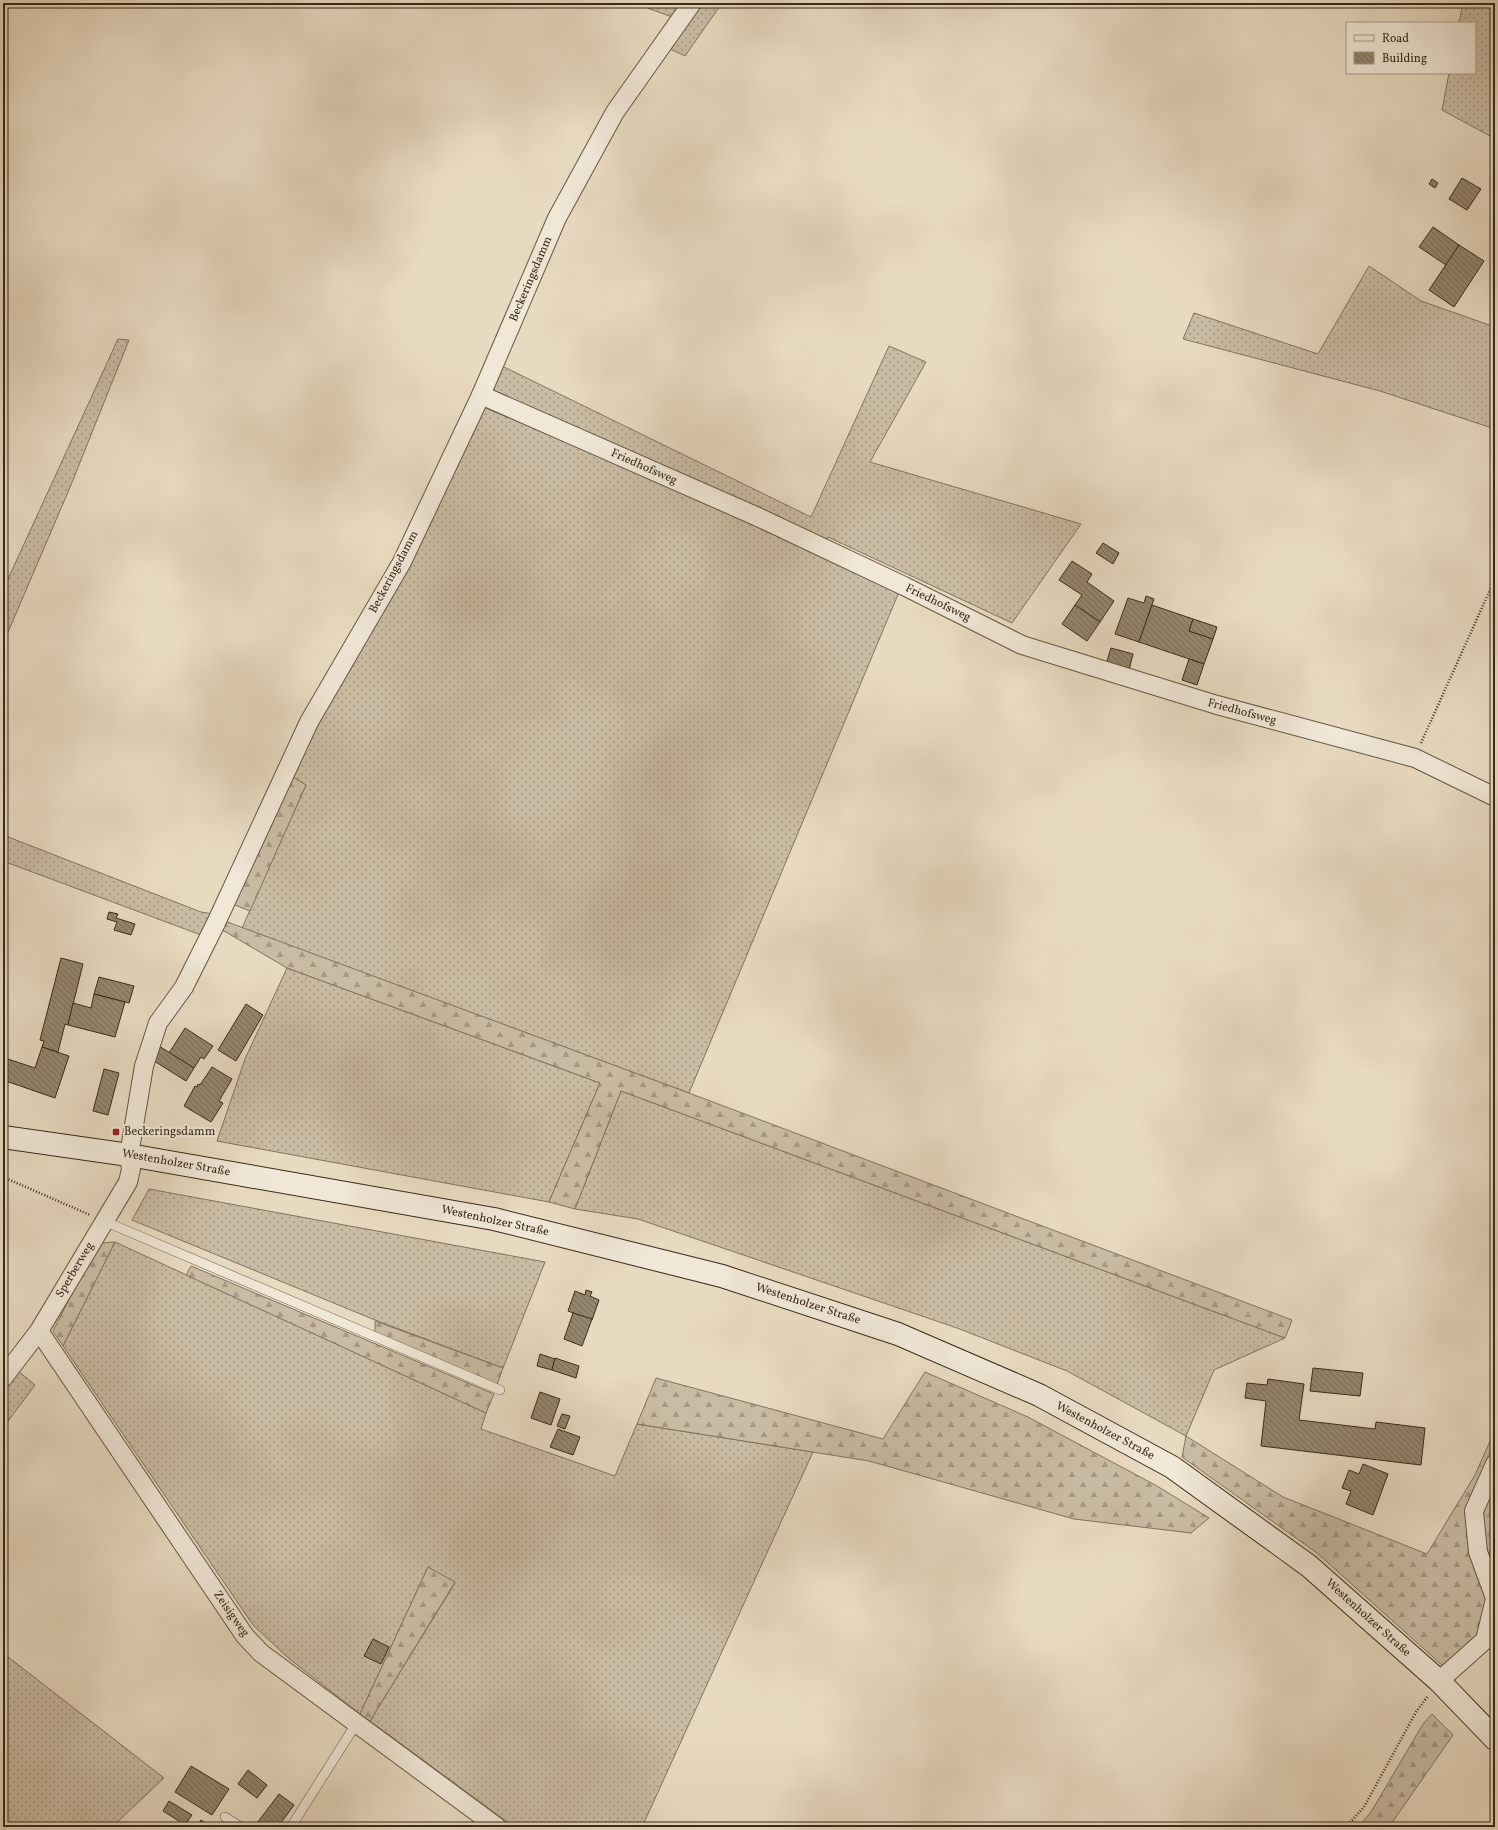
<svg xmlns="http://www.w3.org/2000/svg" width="1498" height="1830" font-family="Vollkorn,serif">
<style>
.grass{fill:url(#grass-dots);stroke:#82735e}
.forest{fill:url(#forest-firs);stroke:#82735e}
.building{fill:url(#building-back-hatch);stroke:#392a17}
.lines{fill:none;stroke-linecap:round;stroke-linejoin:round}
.service-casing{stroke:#655642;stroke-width:10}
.minor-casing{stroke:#655642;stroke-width:20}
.secondary-casing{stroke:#392a17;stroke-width:24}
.path{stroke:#392a17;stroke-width:2.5;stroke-dasharray:1 2;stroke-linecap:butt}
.service{stroke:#f0e7d7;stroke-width:9}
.minor{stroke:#f0e7d7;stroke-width:18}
.secondary{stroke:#f0e7d7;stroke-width:22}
.poi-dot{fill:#8f2418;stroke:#f0e7d7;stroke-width:1.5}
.labels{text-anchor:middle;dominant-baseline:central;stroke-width:4;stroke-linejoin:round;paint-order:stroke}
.street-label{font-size:12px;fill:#392a17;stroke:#f0e7d7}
.poi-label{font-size:12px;fill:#392a17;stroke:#f0e7d7;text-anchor:start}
</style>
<defs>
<pattern id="grass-dots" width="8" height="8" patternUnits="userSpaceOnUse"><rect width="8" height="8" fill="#cabca4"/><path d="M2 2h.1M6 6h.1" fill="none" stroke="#a59985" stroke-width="1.8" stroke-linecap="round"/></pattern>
<pattern id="forest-firs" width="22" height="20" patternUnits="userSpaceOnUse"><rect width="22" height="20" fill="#cabca4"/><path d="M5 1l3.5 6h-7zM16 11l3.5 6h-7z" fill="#a59985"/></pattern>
<pattern id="building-back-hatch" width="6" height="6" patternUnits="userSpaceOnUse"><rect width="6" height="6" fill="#94866f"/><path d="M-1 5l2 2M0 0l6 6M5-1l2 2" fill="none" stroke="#7a6e5a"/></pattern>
</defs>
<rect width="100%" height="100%" fill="#e8dac1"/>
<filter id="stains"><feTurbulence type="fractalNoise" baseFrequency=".005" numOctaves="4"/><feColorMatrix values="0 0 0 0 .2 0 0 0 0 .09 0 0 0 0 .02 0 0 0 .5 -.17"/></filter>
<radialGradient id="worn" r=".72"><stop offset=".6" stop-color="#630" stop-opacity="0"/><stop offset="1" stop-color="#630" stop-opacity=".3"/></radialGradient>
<g class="grass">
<path d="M 634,3 L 682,3 L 672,17 Z"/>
<path d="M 700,3 L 722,3 L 685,56 L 668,48 Z"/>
<path d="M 1463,3 L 1495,3 L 1495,61 L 1492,137 L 1442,110 L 1449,73 L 1475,73 L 1475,23 L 1459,23 Z"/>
<path d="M 1369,266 L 1421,301 L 1495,327 L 1495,429 L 1380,391 L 1183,339 L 1194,313 L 1318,354 Z"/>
<path d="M 118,339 L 129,340 L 71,485 L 3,644 L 3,590 Z"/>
<path d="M 889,346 L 926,362 L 870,462 L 1081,524 L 1012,623 L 828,537 L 825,544 L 486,394 L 500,365 L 811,517 Z"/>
<path d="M 481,406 L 755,522 L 899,592 L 689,1093 L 242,928 L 306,785 L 290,775 Z"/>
<path d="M 3,835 L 201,912 L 213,914 L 201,935 L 3,861 Z"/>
<path d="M 287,968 L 600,1083 L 549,1202 L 217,1141 L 245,1059 Z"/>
<path d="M 621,1091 L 1285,1338 L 1214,1370 L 1186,1436 L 1067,1371 L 957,1328 L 638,1219 L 575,1209 Z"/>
<path d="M 149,1189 L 545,1262 L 503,1368 L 375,1320 L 132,1220 Z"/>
<path d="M 115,1242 L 486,1413 L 481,1429 L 615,1476 L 637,1424 L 813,1452 L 642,1827 L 514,1827 L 370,1721 L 455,1583 L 428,1567 L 360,1714 L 287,1657 L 253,1625 L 63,1346 Z"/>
<path d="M 17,1370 L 35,1385 L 3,1428 L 3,1388 Z"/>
<path d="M 3,1653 L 164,1778 L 112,1827 L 3,1827 Z"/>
</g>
<g class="forest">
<path d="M 290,775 L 306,785 L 250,911 L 230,903 Z"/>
<path d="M 222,920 L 689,1093 L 1292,1320 L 1285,1338 L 621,1091 L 575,1209 L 549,1202 L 600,1083 L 287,968 L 219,928 Z"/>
<path d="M 115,1242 L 63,1346 L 53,1331 L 98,1243 Z"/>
<path d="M 191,1266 L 494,1394 L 486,1413 L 186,1275 Z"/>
<path d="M 375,1321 L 503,1368 L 497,1385 L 375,1333 Z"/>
<path d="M 925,1372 L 1028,1417 L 1157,1486 L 1209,1518 L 1191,1533 L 1074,1519 L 869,1461 L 637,1424 L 656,1378 L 883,1439 Z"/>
<path d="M 1495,1430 L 1495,1621 L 1493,1636 L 1473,1639 L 1444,1667 L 1317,1553 L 1182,1457 L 1186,1436 L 1283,1497 L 1427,1554 L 1475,1475 Z"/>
<path d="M 428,1567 L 455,1582 L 370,1721 L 360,1714 Z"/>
<path d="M 1432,1714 L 1453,1735 L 1389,1827 L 1358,1827 L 1371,1812 L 1423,1724 Z"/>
</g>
<g class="building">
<path d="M 1462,178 L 1481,189 L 1467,210 L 1449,199 Z"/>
<path d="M 1432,179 L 1438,183 L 1435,188 L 1429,184 Z"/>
<path d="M 1433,227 L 1459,245 L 1446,265 L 1419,247 Z"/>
<path d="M 1459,245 L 1484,261 L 1454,307 L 1429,290 Z"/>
<path d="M 1103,543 L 1119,553 L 1113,564 L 1096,553 Z"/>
<path d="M 1072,561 L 1092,574 L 1087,582 L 1114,601 L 1100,622 L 1075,605 L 1082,595 L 1059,580 Z"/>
<path d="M 1146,596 L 1154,599 L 1139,642 L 1115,634 L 1128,598 L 1144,603 Z"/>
<path d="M 1075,605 L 1100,622 L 1087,641 L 1062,624 Z"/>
<path d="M 1152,605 L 1193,619 L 1189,631 L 1213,639 L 1204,664 L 1139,642 Z"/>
<path d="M 1193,619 L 1217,627 L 1213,639 L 1189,631 Z"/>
<path d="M 1111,648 L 1133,654 L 1129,670 L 1106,664 Z"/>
<path d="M 1189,659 L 1204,664 L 1197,685 L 1182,680 Z"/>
<path d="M 109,912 L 118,914 L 116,918 L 135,924 L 131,935 L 114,930 L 117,922 L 107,919 Z"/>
<path d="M 61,958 L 83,964 L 68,1025 L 65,1024 L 58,1052 L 42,1047 L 44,1041 L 40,1040 Z"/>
<path d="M 99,977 L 134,986 L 129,1003 L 94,994 Z"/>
<path d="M 94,994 L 125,1002 L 115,1037 L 68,1025 L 73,1003 L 91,1008 Z"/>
<path d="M 246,1004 L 263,1015 L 236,1061 L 218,1050 Z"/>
<path d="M 185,1028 L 213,1046 L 204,1059 L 201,1057 L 194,1068 L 169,1053 Z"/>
<path d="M 159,1046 L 194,1068 L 186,1081 L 151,1059 Z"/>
<path d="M 42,1047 L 69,1056 L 55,1098 L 3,1080 L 3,1064 L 5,1058 L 35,1068 Z"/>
<path d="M 212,1067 L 232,1079 L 219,1101 L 223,1103 L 211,1122 L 184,1106 L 195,1086 L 197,1087 L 198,1084 L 200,1085 Z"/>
<path d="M 104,1069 L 119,1073 L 108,1115 L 93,1111 Z"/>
<path d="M 586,1290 L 592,1292 L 590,1296 L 599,1300 L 592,1320 L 568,1311 L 575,1291 L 585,1295 Z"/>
<path d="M 573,1313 L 592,1319 L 582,1346 L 564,1339 Z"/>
<path d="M 540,1354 L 555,1359 L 552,1370 L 537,1366 Z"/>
<path d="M 555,1358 L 579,1366 L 576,1378 L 552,1370 Z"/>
<path d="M 1313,1368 L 1363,1373 L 1360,1396 L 1310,1391 Z"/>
<path d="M 1268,1379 L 1304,1384 L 1299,1420 L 1375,1429 L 1376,1422 L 1425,1428 L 1421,1465 L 1261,1446 L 1266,1401 L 1245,1398 L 1247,1383 L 1267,1385 Z"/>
<path d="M 540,1392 L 560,1399 L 551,1425 L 531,1418 Z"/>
<path d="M 562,1414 L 570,1416 L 565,1429 L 557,1426 Z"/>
<path d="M 558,1429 L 580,1437 L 573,1455 L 550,1447 Z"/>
<path d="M 1363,1464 L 1388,1474 L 1373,1515 L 1346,1504 L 1351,1491 L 1342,1488 L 1349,1470 L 1359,1474 Z"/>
<path d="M 373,1639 L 389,1647 L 381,1664 L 364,1656 Z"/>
<path d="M 191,1766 L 229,1789 L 212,1815 L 175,1792 Z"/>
<path d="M 248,1770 L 267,1785 L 257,1798 L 238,1784 Z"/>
<path d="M 279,1794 L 294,1805 L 278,1827 L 254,1827 Z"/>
<path d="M 169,1801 L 192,1815 L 185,1825 L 163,1811 Z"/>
<path d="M 201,1820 L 211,1827 L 196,1827 Z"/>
</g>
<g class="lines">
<defs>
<g id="service">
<path d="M 104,1221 L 500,1390"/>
<path d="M 225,1817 L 241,1827"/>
<path d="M 291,1827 L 356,1724"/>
</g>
<g id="minor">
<path d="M 481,395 L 758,517 L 904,586 L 1022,645 L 1217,705 L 1415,758 L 1495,797"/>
<path d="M 39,1331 L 245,1636 L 261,1653 L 497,1827"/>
<path d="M 3,1378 L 39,1331 L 128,1182 L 131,1169 L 129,1155 L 144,1066 L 158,1023 L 184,987 L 216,923 L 309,722 L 402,562 L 481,395 L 557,218 L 615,112 L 692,3"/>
<path d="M 1495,1464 L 1474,1511 L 1478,1552 L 1495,1598"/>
<path d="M 1485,1640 L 1495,1599"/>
<path d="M 1439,1681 L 1485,1640"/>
</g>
<path id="secondary" d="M 3,1137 L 129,1155 L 494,1219 L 722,1276 L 898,1334 L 1039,1395 L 1172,1467 L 1309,1566 L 1439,1681 L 1495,1739"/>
</defs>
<use href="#service" class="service-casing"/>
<use href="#minor" class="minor-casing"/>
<use href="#secondary" class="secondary-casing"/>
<g class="path">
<path d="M 1421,743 L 1495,579"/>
<path d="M 3,1177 L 90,1215"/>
<path d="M 1346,1827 L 1364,1807 L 1416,1712 L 1428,1696"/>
</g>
<use href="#service" class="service"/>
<use href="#minor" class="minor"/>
<use href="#secondary" class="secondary"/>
</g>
<rect class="poi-dot" x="112" y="1128" width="8" height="8" rx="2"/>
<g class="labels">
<g class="street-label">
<text transform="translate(531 279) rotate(-67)">Beckeringsdamm</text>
<text transform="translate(644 467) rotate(24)">Friedhofsweg</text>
<text transform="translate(394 572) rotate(-62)">Beckeringsdamm</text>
<text transform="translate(938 603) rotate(26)">Friedhofsweg</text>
<text transform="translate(1242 712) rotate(15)">Friedhofsweg</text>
<text transform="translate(176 1163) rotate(10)">Westenholzer Straße</text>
<text transform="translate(495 1221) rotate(12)">Westenholzer Straße</text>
<text transform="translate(75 1270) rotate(-59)">Sperberweg</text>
<text transform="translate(808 1304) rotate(18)">Westenholzer Straße</text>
<text transform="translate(1105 1431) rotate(28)">Westenholzer Straße</text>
<text transform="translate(231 1614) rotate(55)">Zeisigweg</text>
<text transform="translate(1368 1618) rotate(42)">Westenholzer Straße</text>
</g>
<g class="poi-label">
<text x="124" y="1132">Beckeringsdamm</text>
</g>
</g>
<rect width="1498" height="1830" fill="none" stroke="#e8dac1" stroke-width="16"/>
<rect x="4" y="4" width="1490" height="1822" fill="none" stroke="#392a17" stroke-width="2"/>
<rect x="8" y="8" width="1482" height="1814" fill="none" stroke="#392a17"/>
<rect x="1346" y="22" width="130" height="52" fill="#f0e7d7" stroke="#a79b8a"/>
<rect x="1354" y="35" width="20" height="6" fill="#f0e7d7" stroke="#a79b8a"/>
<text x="1382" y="42" font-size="12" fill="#392a17">Road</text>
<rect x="1354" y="52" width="20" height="12" fill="url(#building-back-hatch)" stroke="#a79b8a"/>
<text x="1382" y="62" font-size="12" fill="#392a17">Building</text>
<rect width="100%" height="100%" filter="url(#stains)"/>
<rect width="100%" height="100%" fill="url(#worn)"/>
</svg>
